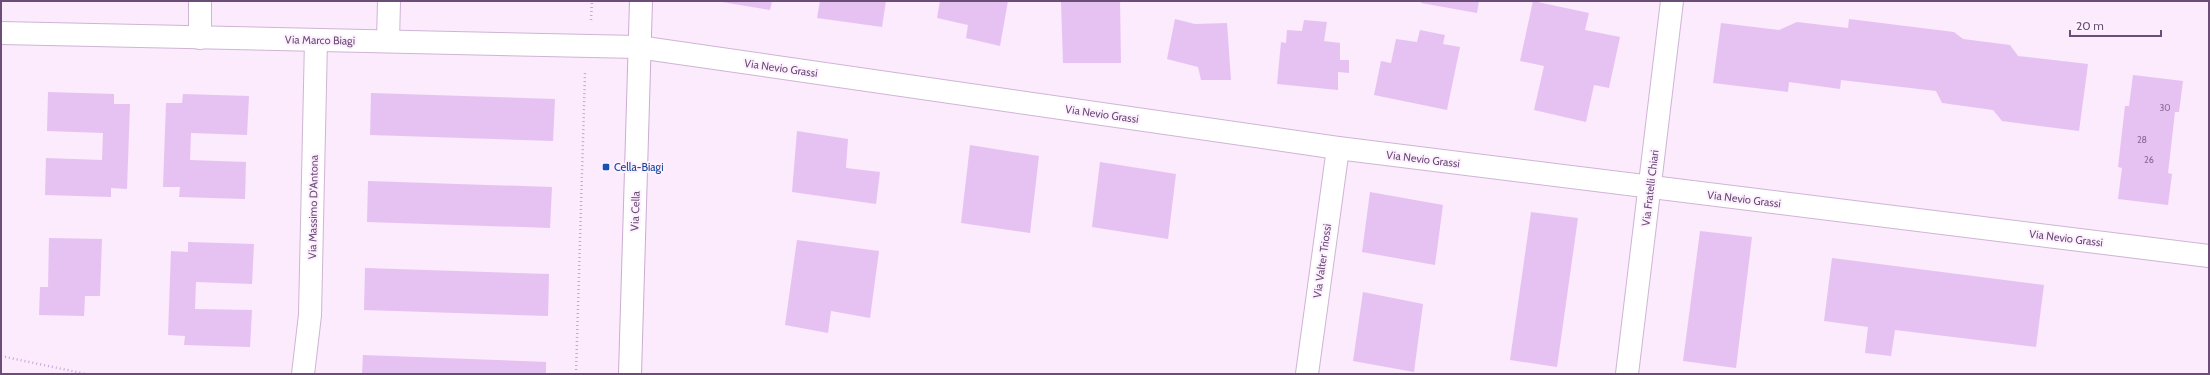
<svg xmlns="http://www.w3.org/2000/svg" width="2210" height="375" font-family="Cabin,sans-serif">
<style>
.building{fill:#e6c2f2}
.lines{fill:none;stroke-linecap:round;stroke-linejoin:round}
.street-casing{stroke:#ceb5d4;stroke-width:24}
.secondary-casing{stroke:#cbadd2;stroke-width:24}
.path{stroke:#caa4d8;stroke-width:2.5;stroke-dasharray:1 3;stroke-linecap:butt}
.street{stroke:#fff;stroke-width:22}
.secondary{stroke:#fff;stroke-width:22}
.transit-dot{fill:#1a4fb4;stroke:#fef1ff;stroke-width:1.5}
.labels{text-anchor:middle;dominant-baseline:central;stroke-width:4;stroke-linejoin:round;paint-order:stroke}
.number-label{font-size:9px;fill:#8a6a96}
.street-label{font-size:11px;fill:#6c4d78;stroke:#fef1ff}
.transit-label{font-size:11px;fill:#164399;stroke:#fef1ff;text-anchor:start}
</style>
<rect width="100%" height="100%" fill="#fceafd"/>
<g class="building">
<path d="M 716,1 L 772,1 L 770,10 Z"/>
<path d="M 820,1 L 886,1 L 882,27 L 817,18 Z"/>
<path d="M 940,1 L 1008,1 L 1000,46 L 966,38 L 968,25 L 937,18 Z"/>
<path d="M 1073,1 L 1120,1 L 1121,63 L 1063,63 L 1061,2 Z"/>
<path d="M 1422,1 L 1479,1 L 1477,13 L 1421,3 Z"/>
<path d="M 1533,1 L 1589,13 L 1585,30 L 1620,37 L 1609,88 L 1594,85 L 1586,122 L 1534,110 L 1544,66 L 1520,61 Z"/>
<path d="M 1175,19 L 1195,24 L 1227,23 L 1231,80 L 1201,80 L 1198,67 L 1167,59 Z"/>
<path d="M 1849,19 L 1954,32 L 1963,39 L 2010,45 L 2018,56 L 2088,64 L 2079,131 L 2002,121 L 1993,110 L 1942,103 L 1936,91 L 1841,80 L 1840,89 L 1789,82 L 1788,92 L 1713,83 L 1721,23 L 1779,30 L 1797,22 L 1848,28 Z"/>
<path d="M 1304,20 L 1327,22 L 1324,41 L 1340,43 L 1340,60 L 1349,60 L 1349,73 L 1338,72 L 1338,90 L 1277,84 L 1281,42 L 1286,43 L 1287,30 L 1302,31 Z"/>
<path d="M 1420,30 L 1445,35 L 1443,44 L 1460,47 L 1447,110 L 1374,95 L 1381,61 L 1391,63 L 1396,39 L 1417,42 Z"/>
<path d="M 2133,75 L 2183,81 L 2179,112 L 2175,112 L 2168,173 L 2172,174 L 2168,205 L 2118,199 L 2122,168 L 2118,167 L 2125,106 L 2129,106 Z"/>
<path d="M 48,92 L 114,94 L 114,104 L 130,104 L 127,189 L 111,188 L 111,197 L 45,195 L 46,158 L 102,160 L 103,133 L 47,131 Z"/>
<path d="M 371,93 L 555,99 L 553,141 L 370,135 Z"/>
<path d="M 183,94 L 249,96 L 247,135 L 191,133 L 190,160 L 246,162 L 245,199 L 179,197 L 180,187 L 163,187 L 166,103 L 182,103 Z"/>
<path d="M 797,131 L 848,139 L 846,168 L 880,172 L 876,204 L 792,192 Z"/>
<path d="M 970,145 L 1039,156 L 1030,233 L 961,223 Z"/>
<path d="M 1100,162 L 1176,174 L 1168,239 L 1092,227 Z"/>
<path d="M 368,181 L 552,187 L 550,228 L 367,222 Z"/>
<path d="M 1370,192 L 1443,205 L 1435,265 L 1362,252 Z"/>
<path d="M 1531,212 L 1578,218 L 1557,367 L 1510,360 Z"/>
<path d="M 1700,231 L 1752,237 L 1736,368 L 1683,361 Z"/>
<path d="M 49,238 L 102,239 L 100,296 L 85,296 L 84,316 L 39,315 L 40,287 L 48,287 Z"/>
<path d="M 797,240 L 879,251 L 870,318 L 831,311 L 828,333 L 785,325 Z"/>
<path d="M 188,242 L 254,244 L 252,284 L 196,282 L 195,309 L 252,310 L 250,347 L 184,345 L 185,336 L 168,335 L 171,251 L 188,252 Z"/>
<path d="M 1832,258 L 2044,285 L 2036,347 L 1895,330 L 1891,356 L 1865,353 L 1868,327 L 1824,321 Z"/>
<path d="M 365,268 L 549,274 L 548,316 L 364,310 Z"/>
<path d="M 1363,292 L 1423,304 L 1414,372 L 1353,361 Z"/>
<path d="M 363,355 L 546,362 L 546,374 L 362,374 Z"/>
</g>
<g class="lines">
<defs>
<g id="street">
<path d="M 1,33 L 638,47 L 1338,148 L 2209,256"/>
<path d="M 200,38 L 200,1"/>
<path d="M 388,41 L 389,1"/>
<path d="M 303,374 L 310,315 L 316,40"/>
<path d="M 1307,374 L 1338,148"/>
<path d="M 1627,374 L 1672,1"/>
</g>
<path id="secondary" d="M 630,374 L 641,1"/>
</defs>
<use href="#street" class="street-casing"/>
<use href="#secondary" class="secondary-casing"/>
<g class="path">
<path d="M 591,20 L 592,1"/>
<path d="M 1,356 L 86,374"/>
<path d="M 576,374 L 585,73"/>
</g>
<use href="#street" class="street"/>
<use href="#secondary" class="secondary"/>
</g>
<rect class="transit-dot" x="602" y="163" width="8" height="8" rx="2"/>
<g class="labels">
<g class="number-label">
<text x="2165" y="107">30</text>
<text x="2142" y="139">28</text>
<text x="2149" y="159">26</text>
</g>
<g class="street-label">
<text transform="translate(320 40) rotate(1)">Via Marco Biagi</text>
<text transform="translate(781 68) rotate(8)">Via Nevio Grassi</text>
<text transform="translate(1102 114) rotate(8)">Via Nevio Grassi</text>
<text transform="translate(1423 159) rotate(7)">Via Nevio Grassi</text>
<text transform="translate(1650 188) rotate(-83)">Via Fratelli Chiari</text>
<text transform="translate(1744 199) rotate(7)">Via Nevio Grassi</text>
<text transform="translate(313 207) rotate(-89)">Via Massimo D'Antona</text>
<text transform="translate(635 211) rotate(-88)">Via Cella</text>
<text transform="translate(2066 238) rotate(7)">Via Nevio Grassi</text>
<text transform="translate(1322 261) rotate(-82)">Via Valter Triossi</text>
</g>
<g class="transit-label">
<text x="614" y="167">Cella-Biagi</text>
</g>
</g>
<rect width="2210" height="375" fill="none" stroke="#6c4d78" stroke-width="4"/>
<path d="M2070 30v6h91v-6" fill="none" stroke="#6c4d78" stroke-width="2"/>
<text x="2076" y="30" font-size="12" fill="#6c4d78" stroke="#fef1ff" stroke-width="3" paint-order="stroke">20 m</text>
</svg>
